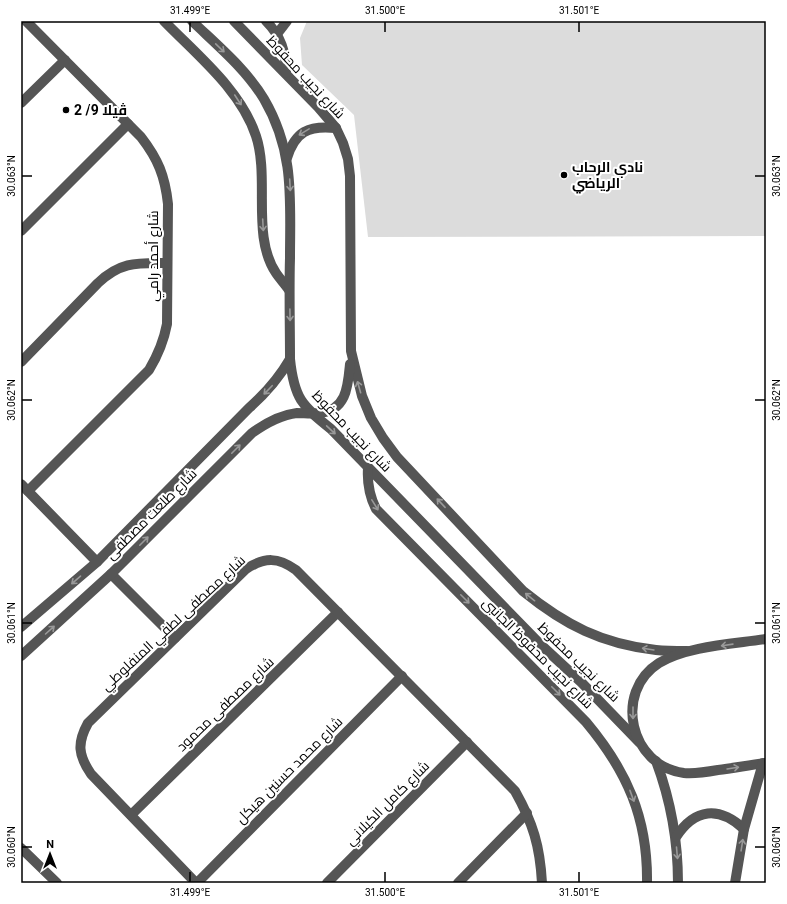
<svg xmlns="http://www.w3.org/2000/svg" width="787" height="904" font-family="Roboto,Cairo,sans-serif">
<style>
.green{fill:#dcdcdc}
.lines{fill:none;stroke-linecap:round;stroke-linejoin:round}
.minor{stroke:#555;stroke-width:10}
.oneway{stroke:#999}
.ticks{fill:none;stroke:#000;stroke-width:1.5}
.poi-dot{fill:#000;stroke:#fff;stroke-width:1.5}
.labels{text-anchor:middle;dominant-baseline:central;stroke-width:4;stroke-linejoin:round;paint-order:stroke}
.street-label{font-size:14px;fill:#000;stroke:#fff}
.poi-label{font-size:14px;font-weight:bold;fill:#000;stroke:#fff;text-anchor:start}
.neatline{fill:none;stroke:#000;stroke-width:1.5}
.ticks-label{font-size:10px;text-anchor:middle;fill:#000}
</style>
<rect width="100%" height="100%" fill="#fff"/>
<path class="green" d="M 307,21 L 766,21 L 766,236 L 368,237 L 354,115 L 302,65 L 300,38 Z"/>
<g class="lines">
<g class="minor">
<path d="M 26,21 L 141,137 C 158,159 165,176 168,204 L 167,324 C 164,340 158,355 149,370 L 28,491"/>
<path d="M 164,21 C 197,55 241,90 256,136 C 270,178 251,236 276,273 C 280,279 285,284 289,290"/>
<path d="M 192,21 C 217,45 246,69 264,99 C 295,152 290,200 290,258 C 289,292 290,325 290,359 C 294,398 302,406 331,429 L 540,644 L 581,682 L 639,742"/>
<path d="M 234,21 L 318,107 L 336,128 L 343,143 L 348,159 L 350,176 L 351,351 L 362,396 L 371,418 L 383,438 L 397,457 L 523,591 C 565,625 602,644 656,650 C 666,651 676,651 687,651"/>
<path d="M 266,21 C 281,36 286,52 286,73"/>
<path d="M 277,34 L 287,21"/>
<path d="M 21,103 L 65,60"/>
<path d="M 287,158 C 295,132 308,125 336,128"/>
<path d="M 21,231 L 128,124"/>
<path d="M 21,362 L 98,283 C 121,261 138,263 167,263"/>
<path d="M 368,468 C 367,483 369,495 376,509 L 586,722 C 627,771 648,818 647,883"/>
<path d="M 21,484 L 97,562"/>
<path d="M 111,574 L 175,638"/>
<path d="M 21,627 L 97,562 L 249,408 C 266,393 279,378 290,359"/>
<path d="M 766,639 C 734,644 687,646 659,663 C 613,692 630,766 684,773 C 695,774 707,772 718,770 C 734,768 750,765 766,763"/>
<path d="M 21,656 L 111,574 L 252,433 C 266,423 280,415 297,413 C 304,413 312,414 319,413 C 347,411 348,385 350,364"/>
<path d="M 656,761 C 671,801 678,840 678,883"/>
<path d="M 131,815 L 338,612"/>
<path d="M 676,837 C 695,808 719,806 744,829"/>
<path d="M 21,848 L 57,883"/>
<path d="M 196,883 L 91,774 C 78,755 77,743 88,723 L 246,569 C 265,557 278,557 296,570 L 515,791 C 533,823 540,846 542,883"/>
<path d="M 197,883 L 402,676"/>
<path d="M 327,883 L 467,742"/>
<path d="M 458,883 L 527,813"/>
<path d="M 735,883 L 744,829 L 763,763"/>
</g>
</g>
<defs><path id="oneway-shaft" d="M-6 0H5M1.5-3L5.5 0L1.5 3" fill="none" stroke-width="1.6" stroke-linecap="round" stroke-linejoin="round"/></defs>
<g class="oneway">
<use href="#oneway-shaft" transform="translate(220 48) rotate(44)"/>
<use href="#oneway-shaft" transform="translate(238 100) rotate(57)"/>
<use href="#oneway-shaft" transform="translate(304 132) rotate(149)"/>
<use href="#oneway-shaft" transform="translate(290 185) rotate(87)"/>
<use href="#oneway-shaft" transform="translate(263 225) rotate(87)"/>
<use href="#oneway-shaft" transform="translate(290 315) rotate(89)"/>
<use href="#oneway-shaft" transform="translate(359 387) rotate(-106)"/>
<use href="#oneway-shaft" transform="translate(268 390) rotate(134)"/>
<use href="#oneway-shaft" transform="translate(331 430) rotate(43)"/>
<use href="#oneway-shaft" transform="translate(236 449) rotate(-45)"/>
<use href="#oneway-shaft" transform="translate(441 503) rotate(-133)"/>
<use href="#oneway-shaft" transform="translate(375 505) rotate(58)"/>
<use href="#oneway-shaft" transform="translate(144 541) rotate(-45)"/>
<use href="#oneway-shaft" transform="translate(76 580) rotate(139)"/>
<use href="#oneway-shaft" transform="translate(530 597) rotate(-141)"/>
<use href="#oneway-shaft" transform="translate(465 599) rotate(45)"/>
<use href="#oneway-shaft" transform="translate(50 630) rotate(-42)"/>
<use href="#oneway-shaft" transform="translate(727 645) rotate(172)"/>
<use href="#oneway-shaft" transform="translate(648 649) rotate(-171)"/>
<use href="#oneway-shaft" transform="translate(556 691) rotate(45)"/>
<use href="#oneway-shaft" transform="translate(633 713) rotate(90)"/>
<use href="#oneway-shaft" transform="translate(733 768) rotate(-9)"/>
<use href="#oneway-shaft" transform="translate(632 796) rotate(70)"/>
<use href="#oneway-shaft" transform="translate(742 845) rotate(-81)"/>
<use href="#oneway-shaft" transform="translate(677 853) rotate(85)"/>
</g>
<path class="ticks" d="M 190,22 L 190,32M 385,22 L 385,32M 579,22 L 579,32M 22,176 L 32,176M 755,176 L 765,176M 22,400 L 32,400M 755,400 L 765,400M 22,623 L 32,623M 755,623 L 765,623M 22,847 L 32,847M 755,847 L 765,847M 190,872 L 190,882M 385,872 L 385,882M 579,872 L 579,882"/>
<g class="poi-dot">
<circle cx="66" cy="110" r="4"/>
<circle cx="564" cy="175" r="4"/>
</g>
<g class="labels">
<g class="street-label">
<text transform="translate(306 77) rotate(47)">شارع نجيب محفوظ</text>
<text transform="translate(153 256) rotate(-90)">شارع أحمد رامي</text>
<text transform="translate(352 431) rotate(46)">شارع نجيب محفوظ</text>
<text transform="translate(151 514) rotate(-45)">شارع طلعت مصطفى</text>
<text transform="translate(173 623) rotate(-43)">شارع مصطفى لطفي المنفلوطي</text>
<text transform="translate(538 653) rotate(45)">شارع نجيب محفوظ الجانبى</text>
<text transform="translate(579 662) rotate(44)">شارع نجيب محفوظ</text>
<text transform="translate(225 704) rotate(-44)">شارع مصطفى محمود</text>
<text transform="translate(289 770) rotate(-45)">شارع محمد حسنين هيكل</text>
<text transform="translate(387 803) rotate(-45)">شارع كامل الكيلاني</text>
</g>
<g class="poi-label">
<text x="74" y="110">ڤيلا 9/ 2</text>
<text x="572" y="167">نادي الرحاب<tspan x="572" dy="16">الرياضي</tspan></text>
</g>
</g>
<rect width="787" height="904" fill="none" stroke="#ffffff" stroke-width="44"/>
<g transform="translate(50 854)" stroke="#ffffff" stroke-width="3" paint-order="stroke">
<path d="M0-3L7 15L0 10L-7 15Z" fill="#000000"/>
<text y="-6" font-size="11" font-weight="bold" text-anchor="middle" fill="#000000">N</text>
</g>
<rect x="22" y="22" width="743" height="860" class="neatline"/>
<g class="ticks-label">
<text x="190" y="14">31.499°E</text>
<text x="385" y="14">31.500°E</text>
<text x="579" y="14">31.501°E</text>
<text transform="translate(11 176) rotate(-90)" y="4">30.063°N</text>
<text transform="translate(776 176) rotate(-90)" y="4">30.063°N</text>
<text transform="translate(11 400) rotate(-90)" y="4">30.062°N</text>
<text transform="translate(776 400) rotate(-90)" y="4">30.062°N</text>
<text transform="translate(11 623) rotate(-90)" y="4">30.061°N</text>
<text transform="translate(776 623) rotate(-90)" y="4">30.061°N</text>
<text transform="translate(11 847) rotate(-90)" y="4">30.060°N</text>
<text transform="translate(776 847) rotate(-90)" y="4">30.060°N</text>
<text x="190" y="896">31.499°E</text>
<text x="385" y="896">31.500°E</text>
<text x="579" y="896">31.501°E</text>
</g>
</svg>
